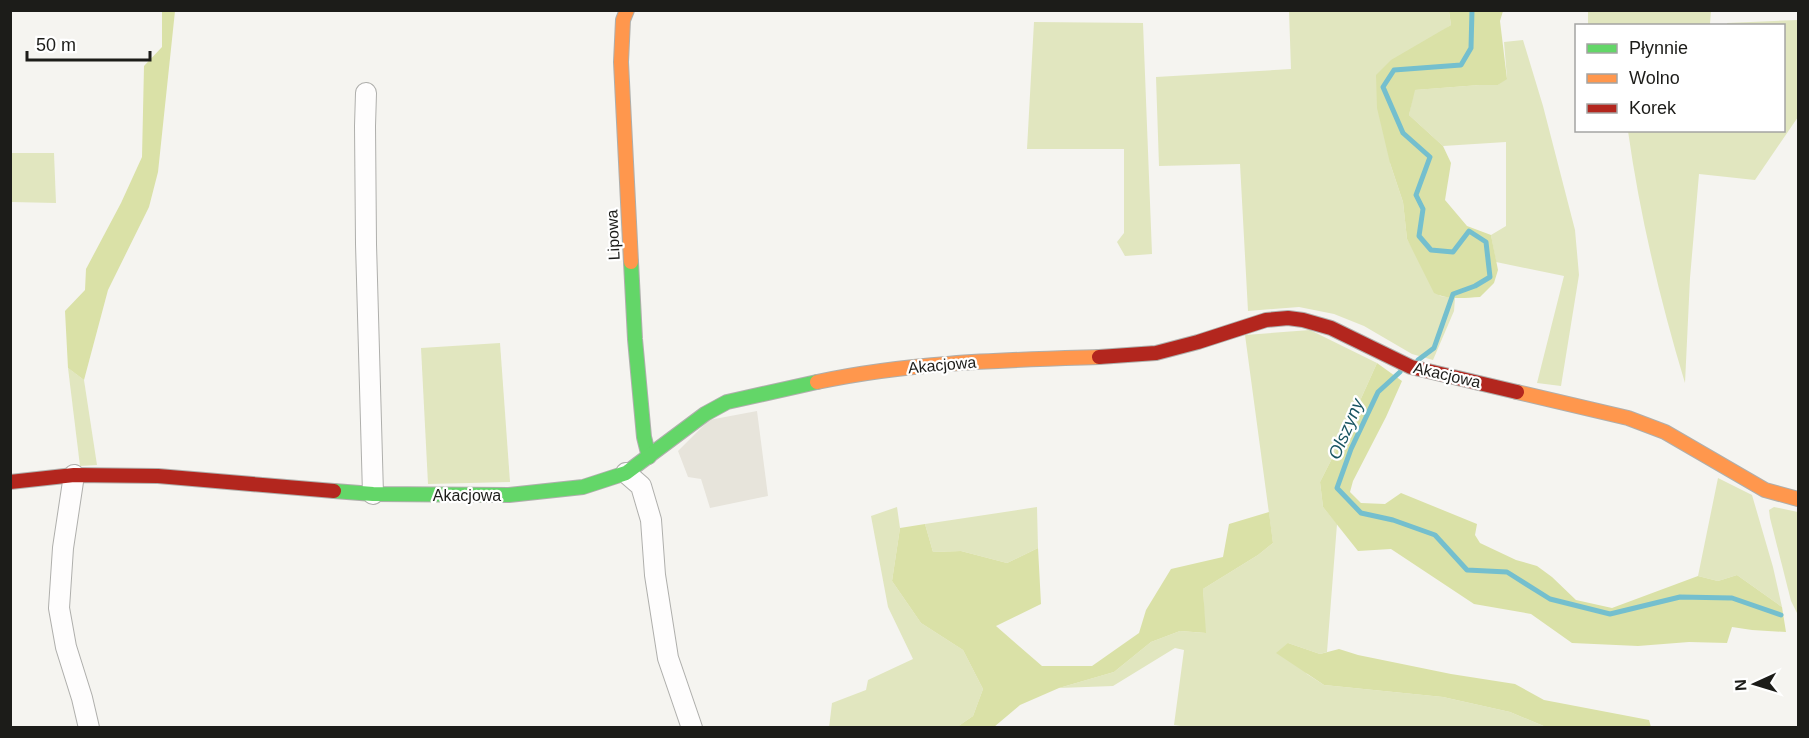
<svg xmlns="http://www.w3.org/2000/svg" width="1809" height="738" font-family="Arial,sans-serif">
<style>
.built{fill:#e7e4db}
.green{fill:#e1e6bf}
.forest{fill:#dae1a7}
.lines{fill:none;stroke-linecap:round;stroke-linejoin:round}
.stream{stroke:#74bfce;stroke-width:5}
.street-casing{stroke:#afafac;stroke-width:22}
.fast-casing{stroke:#afafac;stroke-width:16}
.slow-casing{stroke:#afafac;stroke-width:16}
.jam-casing{stroke:#afafac;stroke-width:16}
.street{stroke:#fefdfd;stroke-width:20}
.fast{stroke:#63d668;stroke-width:14}
.slow{stroke:#ff974d;stroke-width:14}
.jam{stroke:#b3261e;stroke-width:14}
.labels{text-anchor:middle;dominant-baseline:central;stroke-width:4.5;stroke-linejoin:round;paint-order:stroke}
.street-label{font-size:16px;fill:#1c1c19;stroke:#fff}
.water-label{font-size:18px;font-style:italic;fill:#195562;stroke:#fff}
</style>
<rect width="100%" height="100%" fill="#f5f4f0"/>
<path class="built" d="M 757,411 L 768,496 L 710,508 L 701,479 L 688,477 L 678,451 L 709,420 Z"/>
<g class="green">
<path d="M 1289,11 L 1449,11 L 1451,25 L 1427,41 L 1390,163 L 1403,202 L 1407,239 L 1440,296 L 1455,298 L 1454,311 L 1433,360 L 1412,354 L 1364,326 L 1334,314 L 1299,307 L 1248,311 L 1240,164 L 1159,166 L 1156,77 L 1291,69 Z"/>
<path d="M 1588,11 L 1588,10 L 1711,11 L 1710,24 L 1588,25 Z"/>
<path d="M 1798,20 L 1798,117 L 1755,180 L 1699,174 L 1690,278 L 1685,383 C 1660,300 1640,216 1628,131 L 1784,130 L 1784,26 L 1727,26 L 1727,23 Z"/>
<path d="M 1034,22 L 1143,23 L 1152,254 L 1125,256 L 1117,242 L 1124,233 L 1124,149 L 1027,149 Z"/>
<path d="M 1523,40 L 1543,106 L 1575,230 L 1579,275 L 1561,386 L 1537,383 L 1564,276 L 1496,262 L 1491,235 L 1506,226 L 1506,142 L 1443,146 L 1409,115 L 1414,90 L 1480,85 L 1498,85 L 1507,78 L 1504,42 Z"/>
<path d="M 11,153 L 54,153 L 56,203 L 11,202 Z"/>
<path d="M 1310,330 L 1377,363 L 1350,423 L 1320,482 L 1323,507 L 1337,524 L 1327,652 L 1320,654 L 1288,643 L 1307,674 L 1324,685 L 1443,697 L 1510,712 L 1546,727 L 1194,728 L 1174,725 L 1184,650 L 1175,648 L 1113,686 L 1059,688 L 1114,672 L 1151,642 L 1180,631 L 1205,633 L 1203,589 L 1258,555 L 1273,543 L 1245,335 Z"/>
<path d="M 500,343 L 510,482 L 428,484 L 421,348 Z"/>
<path d="M 68,368 L 84,380 L 97,465 L 80,466 Z"/>
<path d="M 1718,478 L 1752,495 L 1773,567 L 1782,607 L 1737,575 L 1718,581 L 1698,576 Z"/>
<path d="M 897,507 L 900,528 L 892,581 L 921,623 L 963,650 L 983,689 L 973,716 L 957,727 L 829,728 L 832,703 L 866,690 L 868,680 L 913,659 L 888,607 L 871,516 Z"/>
<path d="M 1037,507 L 1038,548 L 1007,563 L 961,551 L 933,552 L 925,524 Z"/>
<path d="M 1774,507 L 1798,512 L 1798,615 L 1791,601 L 1770,518 L 1769,510 Z"/>
</g>
<g class="forest">
<path d="M 162,11 L 175,11 L 158,172 L 149,207 L 108,290 L 84,380 L 68,368 L 65,311 L 85,290 L 86,269 L 121,203 L 142,157 L 144,66 L 162,47 Z"/>
<path d="M 1449,11 L 1503,11 L 1500,21 L 1507,79 L 1498,85 L 1480,85 L 1415,90 L 1409,115 L 1443,146 L 1451,163 L 1445,200 L 1467,226 L 1491,235 L 1498,270 L 1494,283 L 1480,297 C 1464,298 1448,300 1434,293 L 1407,239 L 1403,202 L 1390,163 L 1377,108 L 1376,75 L 1391,60 L 1451,25 Z"/>
<path d="M 1377,363 L 1402,381 L 1386,417 L 1353,481 L 1350,492 L 1361,503 L 1385,504 L 1401,493 L 1477,524 L 1475,535 L 1480,543 L 1516,560 L 1537,566 L 1552,577 L 1576,600 L 1612,608 L 1698,576 L 1718,581 L 1737,575 L 1782,607 L 1786,632 L 1752,630 L 1732,627 L 1727,643 L 1689,642 L 1638,646 L 1572,643 L 1531,614 L 1474,604 L 1391,549 L 1358,551 L 1323,507 L 1320,482 L 1350,423 Z"/>
<path d="M 1269,512 L 1273,543 L 1258,555 L 1203,589 L 1206,633 L 1180,631 L 1151,642 L 1114,672 L 1059,688 L 1020,705 L 994,727 L 957,727 L 973,716 L 983,689 L 963,650 L 921,623 L 892,581 L 900,528 L 925,524 L 933,552 L 961,551 L 1007,563 L 1038,548 L 1041,604 L 996,626 L 1042,666 L 1092,666 L 1139,633 L 1146,610 L 1171,569 L 1223,557 L 1229,524 Z"/>
<path d="M 1288,643 L 1320,654 L 1339,649 L 1358,655 L 1451,674 L 1515,684 L 1544,700 L 1649,720 L 1651,727 L 1546,727 L 1510,712 L 1443,697 L 1324,685 L 1276,653 Z"/>
</g>
<g class="lines">
<g class="stream">
<path d="M 1418,360 L 1434,348 L 1453,294 L 1475,286 L 1490,277 L 1486,242 L 1469,231 L 1453,252 L 1431,250 L 1419,236 L 1423,209 L 1416,195 L 1430,157 L 1403,133 L 1383,87 L 1394,70 L 1461,65 L 1471,48 L 1472,10"/>
<path d="M 1400,372 L 1378,392 L 1351,449 L 1337,488 L 1361,513 L 1393,520 L 1435,535 L 1467,570 L 1507,572 L 1550,599 L 1610,614 L 1680,597 L 1732,598 L 1781,615"/>
</g>
<defs>
<g id="street">
<path d="M 366,93 L 365,126 L 366,244 L 373,494"/>
<path d="M 626,473 L 641,486 L 651,520 L 655,575 L 668,658 L 692,728"/>
<path d="M 74,475 L 63,548 L 59,608 L 66,647 L 82,698 L 89,728"/>
</g>
<g id="fast">
<path d="M 631,262 L 635,339 L 644,437 L 649,457"/>
<path d="M 334,491 L 373,494 L 509,495 L 583,487 L 626,473 L 705,414 L 727,402 L 817,382"/>
</g>
<g id="slow">
<path d="M 627,10 L 623,20 L 621,62 L 631,262"/>
<path d="M 817,382 C 910,362 1005,360 1099,357"/>
<path d="M 1517,392 L 1628,418 L 1665,432 L 1765,490 L 1798,499"/>
</g>
<g id="jam">
<path d="M 1099,357 L 1156,353 L 1198,342 L 1266,320 L 1288,318 L 1303,320 L 1331,328 L 1411,367 L 1517,392"/>
<path d="M 10,482 L 74,475 L 158,476 L 334,491"/>
</g>
</defs>
<use href="#street" class="street-casing"/>
<use href="#fast" class="fast-casing"/>
<use href="#slow" class="slow-casing"/>
<use href="#jam" class="jam-casing"/>
<use href="#street" class="street"/>
<use href="#fast" class="fast"/>
<use href="#slow" class="slow"/>
<use href="#jam" class="jam"/>
</g>
<g class="labels">
<g class="street-label">
<text transform="translate(613 235) rotate(-93)">Lipowa</text>
<text transform="translate(942 365) rotate(-5)">Akacjowa</text>
<text transform="translate(1447 375) rotate(13)">Akacjowa</text>
<text x="467" y="495">Akacjowa</text>
</g>
<g class="water-label">
<text transform="translate(1346 429) rotate(-67)">Olszyny</text>
</g>
</g>
<rect width="1809" height="738" fill="none" stroke="#1c1c19" stroke-width="24"/>
<rect x="1575" y="24" width="210" height="108" fill="#ffffff" stroke="#a4a4a3" stroke-width="1.5"/>
<rect x="1587" y="44" width="30" height="9" fill="#63d668" stroke="#a4a4a3" stroke-width="1.5"/>
<text x="1629" y="54" font-size="18" fill="#1c1c19">Płynnie</text>
<rect x="1587" y="74" width="30" height="9" fill="#ff974d" stroke="#a4a4a3" stroke-width="1.5"/>
<text x="1629" y="84" font-size="18" fill="#1c1c19">Wolno</text>
<rect x="1587" y="104" width="30" height="9" fill="#b3261e" stroke="#a4a4a3" stroke-width="1.5"/>
<text x="1629" y="114" font-size="18" fill="#1c1c19">Korek</text>
<g transform="translate(1755 684) rotate(266)" stroke="#ffffff" stroke-width="4.5" paint-order="stroke">
<path d="M0-4.5L10 22L0 15L-10 22Z" fill="#1c1c19"/>
<text y="-9" font-size="16" font-weight="bold" text-anchor="middle" fill="#1c1c19">N</text>
</g>
<path d="M27 51v9h123v-9" fill="none" stroke="#1c1c19" stroke-width="3"/>
<text x="36" y="51" font-size="18" fill="#1c1c19" stroke="#ffffff" stroke-width="4.5" paint-order="stroke">50 m</text>
</svg>
